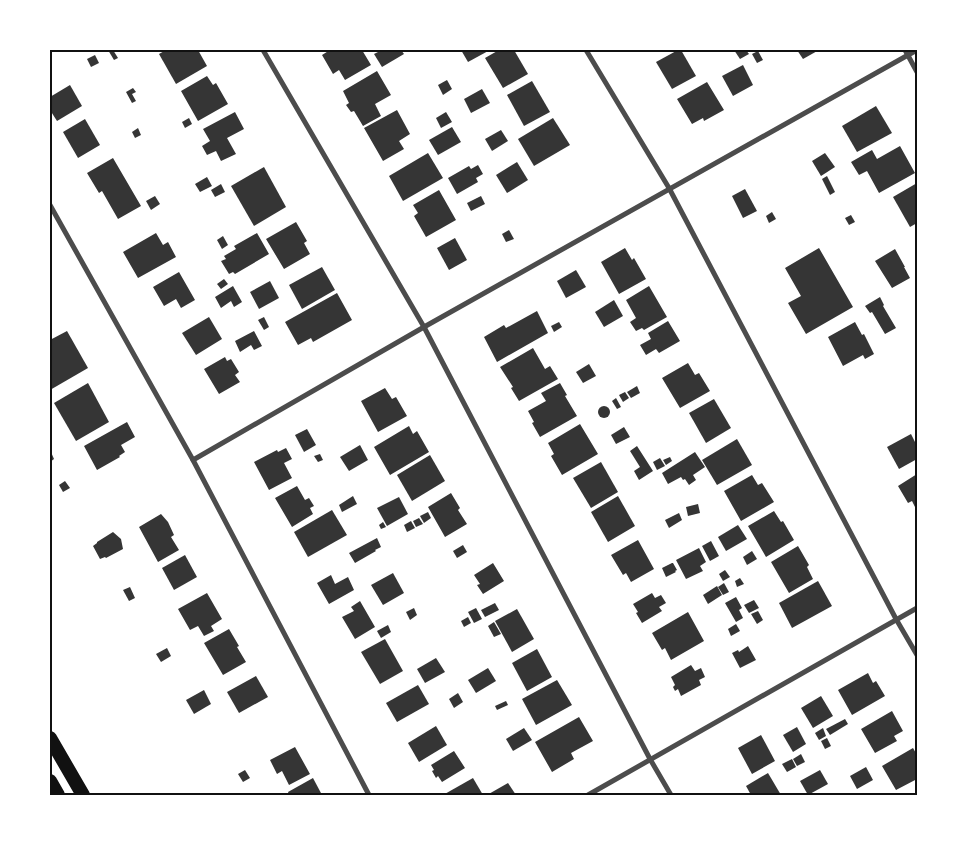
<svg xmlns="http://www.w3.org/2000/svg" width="967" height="845" font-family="'Sofia Sans Condensed',sans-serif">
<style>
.building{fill:#353535}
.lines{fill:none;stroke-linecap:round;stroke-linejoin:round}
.minor{stroke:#4c4c4c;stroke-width:5}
.trunk{stroke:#111;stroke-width:14}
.neatline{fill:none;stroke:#111;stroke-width:2}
</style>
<rect width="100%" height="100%" fill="#fff"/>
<g class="building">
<path d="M 108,50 L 113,50 L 118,58 L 114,60 Z"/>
<path d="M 166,50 L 198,50 L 207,66 L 176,84 L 159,54 Z"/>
<path d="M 330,50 L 362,50 L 371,65 L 345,80 L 339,70 L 333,74 L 322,55 Z"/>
<path d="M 382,50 L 401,50 L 404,54 L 382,67 L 374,54 Z"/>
<path d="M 461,50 L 490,50 L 468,62 Z"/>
<path d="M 499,50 L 514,50 L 528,74 L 503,88 L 485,58 Z"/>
<path d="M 678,50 L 681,50 L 696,76 L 672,89 L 656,62 Z"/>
<path d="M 734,50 L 746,50 L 749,54 L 740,59 Z"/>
<path d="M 797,50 L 819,50 L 803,59 Z"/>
<path d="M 758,51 L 763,60 L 757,63 L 752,54 Z"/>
<path d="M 95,55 L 99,63 L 91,67 L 87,59 Z"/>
<path d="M 743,65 L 753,85 L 733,96 L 722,76 Z"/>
<path d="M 377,71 L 391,95 L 375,104 L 381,116 L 363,126 L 354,111 L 351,112 L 346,105 L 349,103 L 343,91 Z"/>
<path d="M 207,76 L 213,85 L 216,83 L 228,104 L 198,121 L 181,91 Z"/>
<path d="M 447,80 L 452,89 L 443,95 L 438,85 Z"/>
<path d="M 532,81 L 550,112 L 524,126 L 507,95 Z"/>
<path d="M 707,82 L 724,110 L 704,121 L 703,118 L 692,124 L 677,99 Z"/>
<path d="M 70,85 L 82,106 L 57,121 L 50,110 L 50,97 Z"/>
<path d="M 133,88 L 136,92 L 132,94 L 136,101 L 132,103 L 126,92 Z"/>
<path d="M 482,89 L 490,103 L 471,113 L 464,99 Z"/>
<path d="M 876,106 L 892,133 L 857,152 L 842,126 Z"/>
<path d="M 397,110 L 410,134 L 399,141 L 404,149 L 383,161 L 364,128 Z"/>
<path d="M 235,112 L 244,129 L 227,138 L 236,154 L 221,161 L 216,151 L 207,155 L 202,146 L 210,141 L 203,129 Z"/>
<path d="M 446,112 L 452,122 L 441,128 L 436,118 Z"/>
<path d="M 189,118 L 192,124 L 185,128 L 182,122 Z"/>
<path d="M 553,118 L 570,145 L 534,166 L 518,139 Z"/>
<path d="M 85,119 L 100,145 L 78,158 L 63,132 Z"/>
<path d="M 452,127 L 461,142 L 438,155 L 429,140 Z"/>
<path d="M 138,128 L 141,135 L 135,138 L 132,132 Z"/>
<path d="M 501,130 L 508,141 L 492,151 L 485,139 Z"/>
<path d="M 900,146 L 915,173 L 879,193 L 867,171 L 859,175 L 851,162 L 872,150 L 877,159 Z"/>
<path d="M 428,153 L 443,178 L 403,201 L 389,176 Z"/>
<path d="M 825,153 L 835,167 L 821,176 L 812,161 Z"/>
<path d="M 113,158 L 141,206 L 118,219 L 102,191 L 99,193 L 87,173 Z"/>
<path d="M 517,162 L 528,180 L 507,193 L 496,175 Z"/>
<path d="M 478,165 L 483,174 L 476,178 L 478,182 L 457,194 L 448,178 L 469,166 L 471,169 Z"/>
<path d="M 264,167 L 286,207 L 254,226 L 231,186 Z"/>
<path d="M 827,176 L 835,192 L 830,195 L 822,179 Z"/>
<path d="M 207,177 L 212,186 L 200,192 L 195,184 Z"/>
<path d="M 917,183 L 917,223 L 910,227 L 893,197 Z"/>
<path d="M 221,184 L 225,192 L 215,197 L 211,190 Z"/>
<path d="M 745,189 L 757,211 L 743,218 L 732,196 Z"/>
<path d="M 439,190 L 456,220 L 426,237 L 414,216 L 418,213 L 413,205 Z"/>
<path d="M 155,196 L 160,204 L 151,210 L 146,201 Z"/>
<path d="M 481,196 L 485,204 L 471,211 L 467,203 Z"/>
<path d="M 772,212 L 776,219 L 769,223 L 766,216 Z"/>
<path d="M 851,215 L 855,222 L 849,225 L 845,218 Z"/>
<path d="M 296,222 L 307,241 L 304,243 L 310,254 L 284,269 L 266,239 Z"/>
<path d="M 509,230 L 514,239 L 506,242 L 502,234 Z"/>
<path d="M 156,233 L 163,245 L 168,242 L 176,257 L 138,278 L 123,252 Z"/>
<path d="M 257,233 L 269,254 L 235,274 L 233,272 L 229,274 L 221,261 L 226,259 L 224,256 L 236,249 L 234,246 Z"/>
<path d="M 223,236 L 228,245 L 222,249 L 217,240 Z"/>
<path d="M 455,238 L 467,260 L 449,270 L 437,248 Z"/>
<path d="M 625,248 L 632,260 L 634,258 L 646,279 L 619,294 L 601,262 Z"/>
<path d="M 819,248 L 853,307 L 806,334 L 788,303 L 801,296 L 785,268 Z"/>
<path d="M 895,249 L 905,267 L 904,267 L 910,278 L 892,288 L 875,261 Z"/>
<path d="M 322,267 L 335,290 L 302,309 L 289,285 Z"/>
<path d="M 576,270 L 586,287 L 566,298 L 557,281 Z"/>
<path d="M 179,272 L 195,300 L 181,308 L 176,299 L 164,306 L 153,287 Z"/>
<path d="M 224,279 L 228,284 L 221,289 L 217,284 Z"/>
<path d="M 270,281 L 279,298 L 259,309 L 250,292 Z"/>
<path d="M 233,286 L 242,302 L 234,307 L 231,301 L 221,308 L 215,297 Z"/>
<path d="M 649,286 L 667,317 L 644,330 L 642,328 L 636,331 L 630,322 L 636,318 L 626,300 Z"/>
<path d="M 337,293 L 352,320 L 313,342 L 311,338 L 298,345 L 285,322 Z"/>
<path d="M 880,297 L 884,305 L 883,306 L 896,328 L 885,334 L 872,312 L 870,313 L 865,306 Z"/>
<path d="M 614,300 L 623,316 L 604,327 L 595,312 Z"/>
<path d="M 537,311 L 548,333 L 497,362 L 484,337 L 504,325 L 506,328 Z"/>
<path d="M 209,317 L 222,339 L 196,355 L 182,333 Z"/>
<path d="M 264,317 L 269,327 L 264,330 L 258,320 Z"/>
<path d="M 668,321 L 680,341 L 659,353 L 656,349 L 646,355 L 640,345 L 651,339 L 648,333 Z"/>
<path d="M 559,322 L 562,327 L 554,332 L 551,326 Z"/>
<path d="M 855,322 L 862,335 L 864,334 L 874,354 L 865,359 L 863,355 L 843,366 L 828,337 Z"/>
<path d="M 67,331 L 88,368 L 50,390 L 50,340 Z"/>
<path d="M 254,331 L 262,346 L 254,350 L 251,345 L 240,352 L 235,341 Z"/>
<path d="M 533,348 L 545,369 L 550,366 L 558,379 L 519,401 L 511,388 L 513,387 L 500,367 Z"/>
<path d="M 225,357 L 227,361 L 231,359 L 239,372 L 235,375 L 240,382 L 219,394 L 204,369 Z"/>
<path d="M 688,363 L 695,375 L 699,373 L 710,391 L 680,408 L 662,378 Z"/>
<path d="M 589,364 L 596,376 L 583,383 L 576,372 Z"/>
<path d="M 88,383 L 109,422 L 76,441 L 54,403 Z"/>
<path d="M 560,383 L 567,395 L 565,396 L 577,416 L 540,437 L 532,423 L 534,422 L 528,411 L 546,401 L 541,393 Z"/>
<path d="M 637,386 L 640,393 L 631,398 L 627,392 Z"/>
<path d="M 385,388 L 392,399 L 396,397 L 407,416 L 378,432 L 361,401 Z"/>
<path d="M 625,392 L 629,398 L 623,402 L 619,395 Z"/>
<path d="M 616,398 L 621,407 L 617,409 L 612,401 Z"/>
<path d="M 714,399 L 731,428 L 706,443 L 689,413 Z"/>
<circle cx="604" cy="412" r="6"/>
<path d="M 127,422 L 135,437 L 121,445 L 125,452 L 119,456 L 120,457 L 97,470 L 84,446 Z"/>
<path d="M 580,424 L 598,454 L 562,475 L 551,456 L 554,454 L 548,443 Z"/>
<path d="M 409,426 L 413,434 L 417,431 L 429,452 L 390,475 L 374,447 Z"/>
<path d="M 624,427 L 630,437 L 616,444 L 611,435 Z"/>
<path d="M 307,429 L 316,445 L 304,452 L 295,435 Z"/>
<path d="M 911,434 L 917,446 L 917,459 L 899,469 L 887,447 Z"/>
<path d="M 737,439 L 752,465 L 717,485 L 702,460 Z"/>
<path d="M 360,445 L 368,460 L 349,471 L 340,457 Z"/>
<path d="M 637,446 L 653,471 L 639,480 L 634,471 L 640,467 L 630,451 Z"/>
<path d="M 286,448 L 292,459 L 284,463 L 292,478 L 269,490 L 254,462 L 277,450 L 278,452 Z"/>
<path d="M 50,450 L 54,459 L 50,462 Z"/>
<path d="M 695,452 L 705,467 L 693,475 L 696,480 L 689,485 L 685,479 L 683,480 L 681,477 L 668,484 L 662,473 Z"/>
<path d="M 320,454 L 323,460 L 318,462 L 314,456 Z"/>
<path d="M 430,455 L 445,481 L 412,501 L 397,475 Z"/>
<path d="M 670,457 L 672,461 L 666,465 L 663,460 Z"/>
<path d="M 660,458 L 665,466 L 657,470 L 653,462 Z"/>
<path d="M 601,462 L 618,492 L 591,508 L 573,478 Z"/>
<path d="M 917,474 L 917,511 L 912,501 L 908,503 L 898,486 Z"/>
<path d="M 752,475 L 758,485 L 762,483 L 774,502 L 741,521 L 724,491 Z"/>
<path d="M 65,481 L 70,488 L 63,492 L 59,485 Z"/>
<path d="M 297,486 L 305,500 L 309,498 L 314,506 L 310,508 L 313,514 L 292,527 L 275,498 Z"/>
<path d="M 451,493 L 460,508 L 458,510 L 467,524 L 445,537 L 428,507 Z"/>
<path d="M 353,496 L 357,504 L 342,512 L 339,505 Z"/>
<path d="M 618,496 L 635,526 L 608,542 L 591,512 Z"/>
<path d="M 399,497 L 408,514 L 387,526 L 377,508 Z"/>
<path d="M 698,504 L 700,513 L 688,516 L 686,507 Z"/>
<path d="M 332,510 L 347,535 L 308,557 L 294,532 Z"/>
<path d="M 774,511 L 781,522 L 783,521 L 794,540 L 766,557 L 748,526 Z"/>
<path d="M 428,512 L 431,518 L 424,523 L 420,516 Z"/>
<path d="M 679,513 L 682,520 L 669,528 L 665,520 Z"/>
<path d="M 161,514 L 168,522 L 174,535 L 171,537 L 179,550 L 158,562 L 139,527 Z"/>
<path d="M 419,518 L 423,524 L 416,527 L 413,521 Z"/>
<path d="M 411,521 L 415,528 L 407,532 L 404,525 Z"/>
<path d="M 383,522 L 386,527 L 381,529 L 379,525 Z"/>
<path d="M 738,525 L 747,539 L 726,551 L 718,537 Z"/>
<path d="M 113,532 L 121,539 L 123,549 L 106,558 L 105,557 L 100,559 L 93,546 L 97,543 L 97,542 Z"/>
<path d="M 377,538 L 381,547 L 375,550 L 376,551 L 355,563 L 349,553 Z"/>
<path d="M 638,540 L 654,569 L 631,582 L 626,573 L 623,575 L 611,555 Z"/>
<path d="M 711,541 L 719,556 L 710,561 L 702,546 Z"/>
<path d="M 463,545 L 467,552 L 457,558 L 453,551 Z"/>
<path d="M 798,546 L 809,565 L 807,567 L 813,579 L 789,593 L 771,562 Z"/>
<path d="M 699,548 L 706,562 L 700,566 L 703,571 L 686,579 L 676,560 Z"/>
<path d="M 752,551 L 757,559 L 747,565 L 743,557 Z"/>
<path d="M 185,555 L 197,577 L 174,590 L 162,568 Z"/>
<path d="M 493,563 L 504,581 L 483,594 L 477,585 L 480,584 L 474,575 Z"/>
<path d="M 672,563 L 673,563 L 677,570 L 675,571 L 676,572 L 666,577 L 662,568 Z"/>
<path d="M 725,570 L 730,577 L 723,581 L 719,574 Z"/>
<path d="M 393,573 L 404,593 L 383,605 L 371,585 Z"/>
<path d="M 331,575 L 335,584 L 348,577 L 354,590 L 329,604 L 317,583 Z"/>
<path d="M 740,578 L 744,584 L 737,587 L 735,581 Z"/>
<path d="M 818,581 L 832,606 L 792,628 L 779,603 Z"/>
<path d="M 724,583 L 729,592 L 723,595 L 718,587 Z"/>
<path d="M 717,586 L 722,595 L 708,604 L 703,595 Z"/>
<path d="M 130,587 L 135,598 L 129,601 L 123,590 Z"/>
<path d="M 207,593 L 222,619 L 211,626 L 214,631 L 204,636 L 198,626 L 190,630 L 178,609 Z"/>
<path d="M 652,593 L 655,598 L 661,595 L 666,603 L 659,607 L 662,611 L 642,623 L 636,613 L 638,612 L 633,604 Z"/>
<path d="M 736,597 L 742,608 L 739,610 L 743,618 L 736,622 L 725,603 Z"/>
<path d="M 754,600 L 759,608 L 749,613 L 744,605 Z"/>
<path d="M 360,601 L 375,627 L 355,639 L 342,617 L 354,611 L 351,607 Z"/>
<path d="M 495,603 L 499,610 L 485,617 L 481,610 Z"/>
<path d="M 414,608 L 417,615 L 410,620 L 406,612 Z"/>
<path d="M 476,608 L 482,619 L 474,623 L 468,612 Z"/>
<path d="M 517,609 L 534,639 L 512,652 L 495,621 Z"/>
<path d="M 758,611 L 763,620 L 757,624 L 751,614 Z"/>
<path d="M 688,612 L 704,641 L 671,660 L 665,648 L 662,650 L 652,633 Z"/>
<path d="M 468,617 L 471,623 L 464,627 L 461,621 Z"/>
<path d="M 494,622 L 501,634 L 494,637 L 488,626 Z"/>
<path d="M 736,624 L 740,631 L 731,636 L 728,629 Z"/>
<path d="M 388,625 L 391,632 L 381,638 L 377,631 Z"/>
<path d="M 229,629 L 239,646 L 237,647 L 246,662 L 223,675 L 204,643 Z"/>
<path d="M 385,639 L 403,671 L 380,684 L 361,652 Z"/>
<path d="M 748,646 L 756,660 L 740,668 L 732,653 L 738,650 L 739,652 Z"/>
<path d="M 167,648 L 171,656 L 161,662 L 156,654 Z"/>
<path d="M 537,649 L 552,677 L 527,691 L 512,663 Z"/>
<path d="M 436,658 L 445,672 L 425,683 L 417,669 Z"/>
<path d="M 691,665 L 695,671 L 701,668 L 705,677 L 699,680 L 701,685 L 681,696 L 678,689 L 675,691 L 673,687 L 675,685 L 671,677 Z"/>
<path d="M 488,668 L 496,681 L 476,693 L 468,680 Z"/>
<path d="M 868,673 L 873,683 L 876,681 L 885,696 L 852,715 L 838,690 Z"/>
<path d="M 256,676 L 268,697 L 239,713 L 227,692 Z"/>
<path d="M 557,680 L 572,705 L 536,725 L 522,699 Z"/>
<path d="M 418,685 L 429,704 L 397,722 L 386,703 Z"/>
<path d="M 204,690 L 211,704 L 194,714 L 186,700 Z"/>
<path d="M 458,693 L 463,702 L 454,708 L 449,699 Z"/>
<path d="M 821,696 L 833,716 L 813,728 L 801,708 Z"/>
<path d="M 506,701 L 508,705 L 497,710 L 495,706 Z"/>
<path d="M 892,711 L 903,731 L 894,736 L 897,741 L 875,753 L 861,729 Z"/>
<path d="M 579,717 L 593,741 L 571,753 L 574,759 L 552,772 L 535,742 Z"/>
<path d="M 845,719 L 848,724 L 830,735 L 826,729 Z"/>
<path d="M 436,726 L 447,745 L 419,762 L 408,743 Z"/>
<path d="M 797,727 L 806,744 L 793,752 L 783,735 Z"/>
<path d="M 524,728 L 532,740 L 513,751 L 506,739 Z"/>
<path d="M 823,728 L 826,736 L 819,740 L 815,733 Z"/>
<path d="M 761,735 L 775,761 L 752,774 L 738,748 Z"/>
<path d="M 827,738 L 831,746 L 825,749 L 821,741 Z"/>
<path d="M 295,747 L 310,774 L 289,785 L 282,771 L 277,774 L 270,760 Z"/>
<path d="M 913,748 L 917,755 L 917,773 L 915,773 L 917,779 L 896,790 L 882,766 Z"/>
<path d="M 454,751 L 465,768 L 442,782 L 438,776 L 436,778 L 432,771 L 434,770 L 431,765 Z"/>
<path d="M 801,754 L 805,762 L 797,766 L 793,759 Z"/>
<path d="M 792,759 L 796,767 L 787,772 L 782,764 Z"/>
<path d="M 866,767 L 873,780 L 857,789 L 850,776 Z"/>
<path d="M 245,770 L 250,778 L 243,782 L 238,774 Z"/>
<path d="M 820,770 L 828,784 L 808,795 L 800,781 Z"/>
<path d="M 768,773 L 781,795 L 751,795 L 746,786 Z"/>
<path d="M 313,778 L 322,795 L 289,795 L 288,792 Z"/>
<path d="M 473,778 L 483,795 L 443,795 Z"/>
<path d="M 508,783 L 516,795 L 487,795 Z"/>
</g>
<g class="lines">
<g class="minor">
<path d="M 263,50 L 424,327 L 650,759 L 671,795"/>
<path d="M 586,50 L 669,188 L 896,619 L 917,655"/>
<path d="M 905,50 L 917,72"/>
<path d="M 50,205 L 193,460 L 369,795"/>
<path d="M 193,460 L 424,327 L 917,50"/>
<path d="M 588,795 L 917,608"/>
</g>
<g class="trunk">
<path d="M 50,738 L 83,795"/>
<path d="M 50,781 L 58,795"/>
</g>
</g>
<rect width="967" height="845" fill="none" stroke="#ffffff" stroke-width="102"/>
<rect x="51" y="51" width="865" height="743" class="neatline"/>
</svg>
